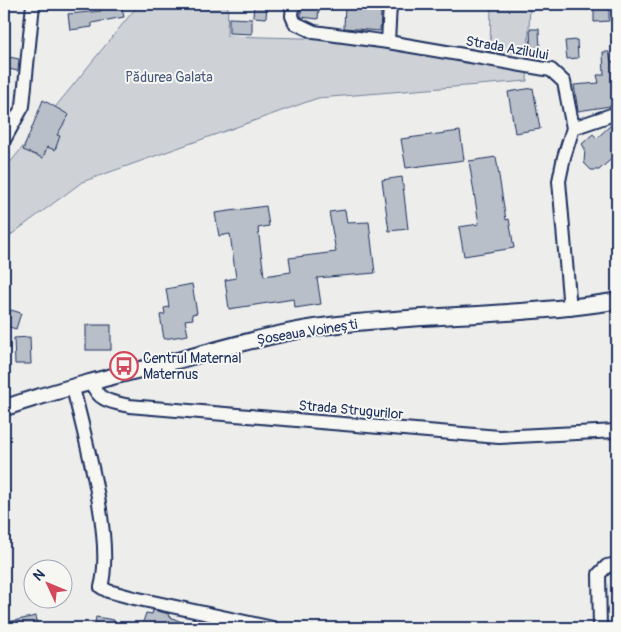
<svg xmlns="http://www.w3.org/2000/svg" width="621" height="632" font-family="Pangolin,sans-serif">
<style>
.green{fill:#ced2d7;stroke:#74809a}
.building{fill:#b9bfc8;stroke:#1b2f5e}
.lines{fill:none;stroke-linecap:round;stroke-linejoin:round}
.minor-casing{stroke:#1b2f5e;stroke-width:16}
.major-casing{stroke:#1b2f5e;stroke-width:19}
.minor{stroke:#f6f6f2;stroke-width:12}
.major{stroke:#f6f6f2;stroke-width:15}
.labels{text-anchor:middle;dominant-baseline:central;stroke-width:4;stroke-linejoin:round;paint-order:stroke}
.street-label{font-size:14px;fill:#1b2f5e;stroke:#f6f6f2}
.park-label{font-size:14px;fill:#48587c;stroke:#f6f6f2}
.poi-label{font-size:14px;fill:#1b2f5e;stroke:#f6f6f2;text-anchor:start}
</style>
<rect width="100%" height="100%" fill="#edeeec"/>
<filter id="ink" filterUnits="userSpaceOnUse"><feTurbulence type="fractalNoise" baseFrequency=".02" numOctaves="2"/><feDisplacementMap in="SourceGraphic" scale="10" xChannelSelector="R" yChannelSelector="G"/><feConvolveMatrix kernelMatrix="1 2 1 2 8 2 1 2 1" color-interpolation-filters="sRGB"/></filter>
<g filter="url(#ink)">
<path class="green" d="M 139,4 L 228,4 L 227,36 L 373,40 L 490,52 L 491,4 L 530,4 L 527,81 L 318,98 L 82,182 L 4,240 L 4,170 Z"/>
<g class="building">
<path d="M 113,4 L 121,4 L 124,17 L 92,23 L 92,27 L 70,30 L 68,14 L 101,11 L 100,6 Z"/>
<path d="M 254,4 L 267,4 L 266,18 L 253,17 Z"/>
<path d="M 301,4 L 319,4 L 318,19 L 301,17 Z"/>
<path d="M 345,4 L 362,4 L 362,10 L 381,11 L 380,31 L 344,28 Z"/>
<path d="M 594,7 L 609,7 L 609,21 L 594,22 Z"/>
<path d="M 229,18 L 252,19 L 252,34 L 229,33 Z"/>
<path d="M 530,29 L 539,29 L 540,52 L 531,53 Z"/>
<path d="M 577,40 L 578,58 L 567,59 L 565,41 Z"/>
<path d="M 603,52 L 609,52 L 611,62 L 617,61 L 617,75 L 613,76 L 617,105 L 578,111 L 574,85 L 599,83 L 597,75 L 604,75 Z"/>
<path d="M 4,56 L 19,59 L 18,71 L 4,68 Z"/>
<path d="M 533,88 L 540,129 L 515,133 L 508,92 Z"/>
<path d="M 43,100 L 69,115 L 57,135 L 60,136 L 55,150 L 47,147 L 43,158 L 23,150 Z"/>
<path d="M 611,125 L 617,128 L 617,154 L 599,170 L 591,170 L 584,163 L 585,149 L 582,144 L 593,134 L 597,138 Z"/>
<path d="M 460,131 L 464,160 L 406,168 L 401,139 Z"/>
<path d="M 496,157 L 506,220 L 509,219 L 514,248 L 464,256 L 459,227 L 479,224 L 469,161 Z"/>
<path d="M 402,177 L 408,229 L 389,231 L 382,180 Z"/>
<path d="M 266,206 L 269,226 L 258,228 L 264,276 L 291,272 L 289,258 L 336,252 L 329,212 L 345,210 L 347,223 L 369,222 L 375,273 L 317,278 L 321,304 L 295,308 L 294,299 L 229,309 L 225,280 L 236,278 L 230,234 L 219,236 L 215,213 Z"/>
<path d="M 192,284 L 197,313 L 192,314 L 193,319 L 185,320 L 188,335 L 164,339 L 160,315 L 165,314 L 164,308 L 169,307 L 166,289 Z"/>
<path d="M 11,310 L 21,313 L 16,329 L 6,326 Z"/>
<rect x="86" y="325" width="25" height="25"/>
<path d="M 30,337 L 31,364 L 15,364 L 14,338 Z"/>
<path d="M 153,610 L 169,614 L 168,616 L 195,628 L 141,628 L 146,613 L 152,614 Z"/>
<path d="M 36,616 L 38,628 L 4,628 L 4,623 Z"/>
<path d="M 96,617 L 114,620 L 112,628 L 94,628 Z"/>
</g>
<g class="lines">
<defs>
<g id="minor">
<path d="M 293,4 L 292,16 L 295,23 L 314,32 L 388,42 L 551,70 L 564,82 L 573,128 L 564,157 L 559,181 L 570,309"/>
<path d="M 388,42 L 390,4"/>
<path d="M 573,128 L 617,113"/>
<path d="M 4,140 L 23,106 L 33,4"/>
<path d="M 92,383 C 98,401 111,402 129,406 L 499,437 L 617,431"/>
<path d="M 73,388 C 85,437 114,540 101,587 L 108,591 L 134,598 L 273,628"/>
<path d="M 600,628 L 599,574 L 607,566 L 617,564"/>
</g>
<path id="major" d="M 4,408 C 60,389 118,375 175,361 C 228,347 280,331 334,325 C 428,314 524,316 617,301"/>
</defs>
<use href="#minor" class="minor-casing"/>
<use href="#major" class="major-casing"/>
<use href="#minor" class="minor"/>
<use href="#major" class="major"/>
</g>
</g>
<defs>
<symbol id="bus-ring" viewBox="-11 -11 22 22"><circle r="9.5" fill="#f6f6f2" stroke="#d1495b" stroke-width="1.5"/><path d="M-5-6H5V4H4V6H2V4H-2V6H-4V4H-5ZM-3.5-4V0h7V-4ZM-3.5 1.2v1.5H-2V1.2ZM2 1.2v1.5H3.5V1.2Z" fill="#d1495b"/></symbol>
</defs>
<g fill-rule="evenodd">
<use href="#bus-ring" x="108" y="350" width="32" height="32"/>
</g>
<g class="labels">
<g class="street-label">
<text transform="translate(507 48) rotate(10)">Strada Azilului</text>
<text transform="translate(307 332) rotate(-9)">Șoseaua Voinești</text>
<text transform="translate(351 410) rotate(5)">Strada Strugurilor</text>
</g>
<g class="park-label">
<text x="169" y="77">Pădurea Galata</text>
</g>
<g class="poi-label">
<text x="143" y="358">Centrul Maternal<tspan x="143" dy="16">Maternus</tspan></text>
</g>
</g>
<rect width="621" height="632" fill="none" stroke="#f6f6f2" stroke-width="20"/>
<rect x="10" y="10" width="601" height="612" fill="none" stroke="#1b2f5e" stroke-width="2" filter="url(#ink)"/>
<g transform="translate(48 584) rotate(314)"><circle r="24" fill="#f6f6f2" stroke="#9ea6b7"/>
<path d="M0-4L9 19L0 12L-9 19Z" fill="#d1495b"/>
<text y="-8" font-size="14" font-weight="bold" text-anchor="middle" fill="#1b2f5e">N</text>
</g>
</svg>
